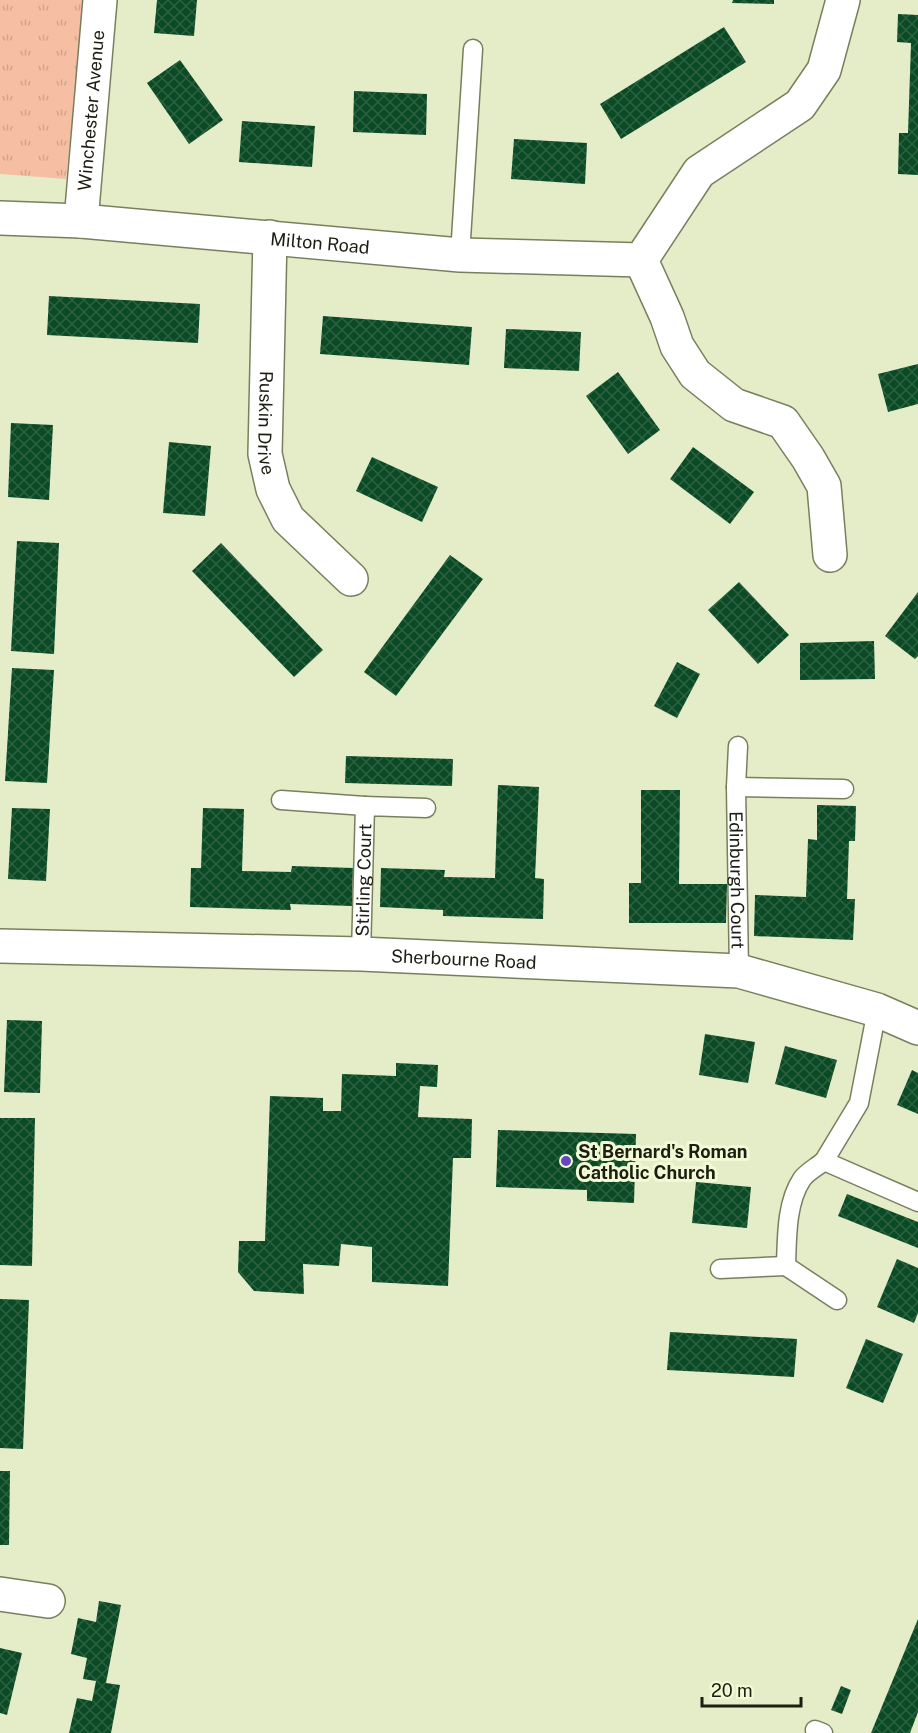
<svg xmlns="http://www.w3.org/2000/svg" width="918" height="1733" font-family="'Public Sans',sans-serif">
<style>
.grass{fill:url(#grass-tufts)}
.building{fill:url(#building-cross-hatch)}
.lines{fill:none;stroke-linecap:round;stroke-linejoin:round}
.service-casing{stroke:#797f5e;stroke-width:21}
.minor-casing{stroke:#797f5e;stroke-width:36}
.service{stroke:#fff;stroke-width:18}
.minor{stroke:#fff;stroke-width:33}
.poi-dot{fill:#6647bf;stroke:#f2fad5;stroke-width:2}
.labels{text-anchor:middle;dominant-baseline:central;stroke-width:6;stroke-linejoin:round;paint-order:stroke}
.street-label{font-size:18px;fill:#1b1e11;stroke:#f2fad5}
.poi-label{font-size:18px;font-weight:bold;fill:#1b1e11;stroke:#f2fad5;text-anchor:start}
</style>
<defs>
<pattern id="grass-tufts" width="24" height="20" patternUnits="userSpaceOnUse" patternTransform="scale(1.5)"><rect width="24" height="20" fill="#f6bfa4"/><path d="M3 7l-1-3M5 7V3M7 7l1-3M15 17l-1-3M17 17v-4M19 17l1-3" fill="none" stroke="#d2a48c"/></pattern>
<pattern id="building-cross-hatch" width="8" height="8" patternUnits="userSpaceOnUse" patternTransform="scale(1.5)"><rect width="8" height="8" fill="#0a4a24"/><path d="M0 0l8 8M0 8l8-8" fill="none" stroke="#2d6142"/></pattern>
</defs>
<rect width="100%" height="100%" fill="#e5edc8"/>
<path class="grass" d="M 0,0 L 85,0 L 66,179 L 0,174 Z"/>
<g class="building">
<path d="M 157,0 L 197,0 L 194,36 L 154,33 Z"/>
<path d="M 733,0 L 774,0 L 774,4 L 732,3 Z"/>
<path d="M 898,14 L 918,15 L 918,175 L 898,174 L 899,133 L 908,133 L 911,43 L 897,42 Z"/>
<path d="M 724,27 L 746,62 L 621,139 L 600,104 Z"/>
<path d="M 180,60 L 223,120 L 189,144 L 147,83 Z"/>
<path d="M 354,91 L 427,94 L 426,135 L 353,132 Z"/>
<path d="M 242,121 L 315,126 L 312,167 L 239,162 Z"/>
<path d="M 514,139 L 587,143 L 585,184 L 511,179 Z"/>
<path d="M 49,296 L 200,304 L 198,343 L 47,335 Z"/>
<path d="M 323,316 L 472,327 L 469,365 L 320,354 Z"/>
<path d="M 506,329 L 581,332 L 579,371 L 504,368 Z"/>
<path d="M 918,364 L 918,404 L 888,412 L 878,374 Z"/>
<path d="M 618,372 L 660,430 L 628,454 L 586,396 Z"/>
<path d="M 11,423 L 53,425 L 49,500 L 8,497 Z"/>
<path d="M 169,442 L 211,446 L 205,516 L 163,513 Z"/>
<path d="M 693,447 L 754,492 L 730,524 L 670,479 Z"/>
<path d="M 372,457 L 438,487 L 422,522 L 356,491 Z"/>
<path d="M 17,541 L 59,543 L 54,654 L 11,651 Z"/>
<path d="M 221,543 L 323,650 L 294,677 L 192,571 Z"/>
<path d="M 450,555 L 483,579 L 396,696 L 364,672 Z"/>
<path d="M 739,582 L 789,635 L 758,664 L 708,610 Z"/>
<path d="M 918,592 L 918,656 L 915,659 L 885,636 Z"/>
<path d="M 874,641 L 875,679 L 800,680 L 800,643 Z"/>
<path d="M 677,662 L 700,674 L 677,718 L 654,706 Z"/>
<path d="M 12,668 L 54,670 L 47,783 L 5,781 Z"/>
<path d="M 346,756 L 453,759 L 452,786 L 345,783 Z"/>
<path d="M 498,785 L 539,787 L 535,878 L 544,879 L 543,919 L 443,916 L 443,910 L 380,907 L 381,868 L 445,870 L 444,877 L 495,878 Z"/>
<path d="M 641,790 L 680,790 L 679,884 L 727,884 L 726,923 L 629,923 L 629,883 L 641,883 Z"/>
<path d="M 817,805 L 856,806 L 855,841 L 849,841 L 847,899 L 855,899 L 853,940 L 754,936 L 755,895 L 806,897 L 808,839 L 817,840 Z"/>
<path d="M 12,808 L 50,809 L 46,881 L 8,879 Z"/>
<path d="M 203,808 L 244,809 L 242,871 L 291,872 L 292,866 L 353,868 L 352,906 L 290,904 L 291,910 L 190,907 L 191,868 L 201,868 Z"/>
<path d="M 7,1020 L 42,1021 L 40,1093 L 4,1092 Z"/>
<path d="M 705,1034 L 755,1042 L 748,1083 L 699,1075 Z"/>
<path d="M 785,1046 L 837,1060 L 826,1098 L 775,1084 Z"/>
<path d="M 396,1063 L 438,1065 L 437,1087 L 420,1086 L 418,1117 L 472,1119 L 471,1158 L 453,1158 L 448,1286 L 372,1282 L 372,1247 L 341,1244 L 339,1266 L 303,1264 L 304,1294 L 254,1291 L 238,1272 L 239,1241 L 265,1241 L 270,1096 L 323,1098 L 323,1111 L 341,1111 L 342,1074 L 396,1076 Z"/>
<path d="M 912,1070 L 918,1073 L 918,1114 L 897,1105 Z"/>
<path d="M 0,1118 L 35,1118 L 32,1266 L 0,1265 Z"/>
<path d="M 498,1130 L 636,1134 L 634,1203 L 587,1201 L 587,1190 L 496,1187 Z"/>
<path d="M 696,1182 L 751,1187 L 747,1228 L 692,1223 Z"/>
<path d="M 847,1194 L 918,1222 L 918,1248 L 838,1216 Z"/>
<path d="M 897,1259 L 918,1268 L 918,1313 L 914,1323 L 877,1307 Z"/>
<path d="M 0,1299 L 29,1300 L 23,1449 L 0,1448 Z"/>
<path d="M 670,1332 L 797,1339 L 794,1377 L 667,1370 Z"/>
<path d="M 866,1339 L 903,1354 L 883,1403 L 846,1388 Z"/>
<path d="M 0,1471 L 10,1471 L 9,1545 L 0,1545 Z"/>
<path d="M 99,1601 L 121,1605 L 106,1683 L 120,1685 L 111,1733 L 69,1733 L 77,1698 L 92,1701 L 96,1681 L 83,1679 L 87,1658 L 71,1654 L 78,1618 L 96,1622 Z"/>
<path d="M 918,1619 L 918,1712 L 910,1733 L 871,1733 Z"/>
<path d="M 0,1648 L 22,1653 L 7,1715 L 0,1713 Z"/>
<path d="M 841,1686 L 851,1690 L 842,1714 L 831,1710 Z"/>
</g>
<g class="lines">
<defs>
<g id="service">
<path d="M 460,255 L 473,49"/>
<path id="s1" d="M 738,746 L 736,787 L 739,971"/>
<path d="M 736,787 L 844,789"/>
<path d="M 281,800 L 365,806"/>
<path id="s2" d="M 361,954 L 365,806 L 426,808"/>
<path d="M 877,1010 L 859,1103 L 824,1161 L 918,1202"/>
<path d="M 824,1161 C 817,1167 807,1172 802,1179 C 786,1203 787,1238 786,1266 L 837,1300"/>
<path d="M 720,1269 L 786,1266"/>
<path d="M 815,1730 L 823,1733"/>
</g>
<g id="minor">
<path id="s3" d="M 0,218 L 81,221 L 460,255 L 641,260"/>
<path id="s4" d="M 81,221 L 100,0"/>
<path id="s5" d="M 270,237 L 265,454 L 273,489 L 288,519 L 351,579"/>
<path d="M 830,555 L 824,486 L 808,458 L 783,422 L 734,405 L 695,374 L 677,346 L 667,317 L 641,260 L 699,172 L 800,105 L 824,70 L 843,0"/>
<path id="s6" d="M 0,946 L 361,954 L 739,971 L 877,1010 L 918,1028"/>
<path d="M 0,1594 L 48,1601"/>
</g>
</defs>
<use href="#service" class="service-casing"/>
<use href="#minor" class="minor-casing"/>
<use href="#service" class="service"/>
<use href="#minor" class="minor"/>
</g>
<circle class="poi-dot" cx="566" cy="1161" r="6"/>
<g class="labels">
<g class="street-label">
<text stroke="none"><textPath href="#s4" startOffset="111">Winchester Avenue</textPath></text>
<text stroke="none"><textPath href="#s3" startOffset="321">Milton Road</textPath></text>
<text stroke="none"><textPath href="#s5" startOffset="186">Ruskin Drive</textPath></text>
<text stroke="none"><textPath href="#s1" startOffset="134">Edinburgh Court</textPath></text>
<text stroke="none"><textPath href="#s2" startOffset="74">Stirling Court</textPath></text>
<text stroke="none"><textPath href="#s6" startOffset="464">Sherbourne Road</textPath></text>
</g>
<g class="poi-label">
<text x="578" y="1151">St Bernard's Roman<tspan x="578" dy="21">Catholic Church</tspan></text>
</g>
</g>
<path d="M702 1697v9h99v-9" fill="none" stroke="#1b1e11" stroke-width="3"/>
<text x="711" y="1697" font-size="18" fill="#1b1e11" stroke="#f2fad5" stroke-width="4.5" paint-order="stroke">20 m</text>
</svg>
